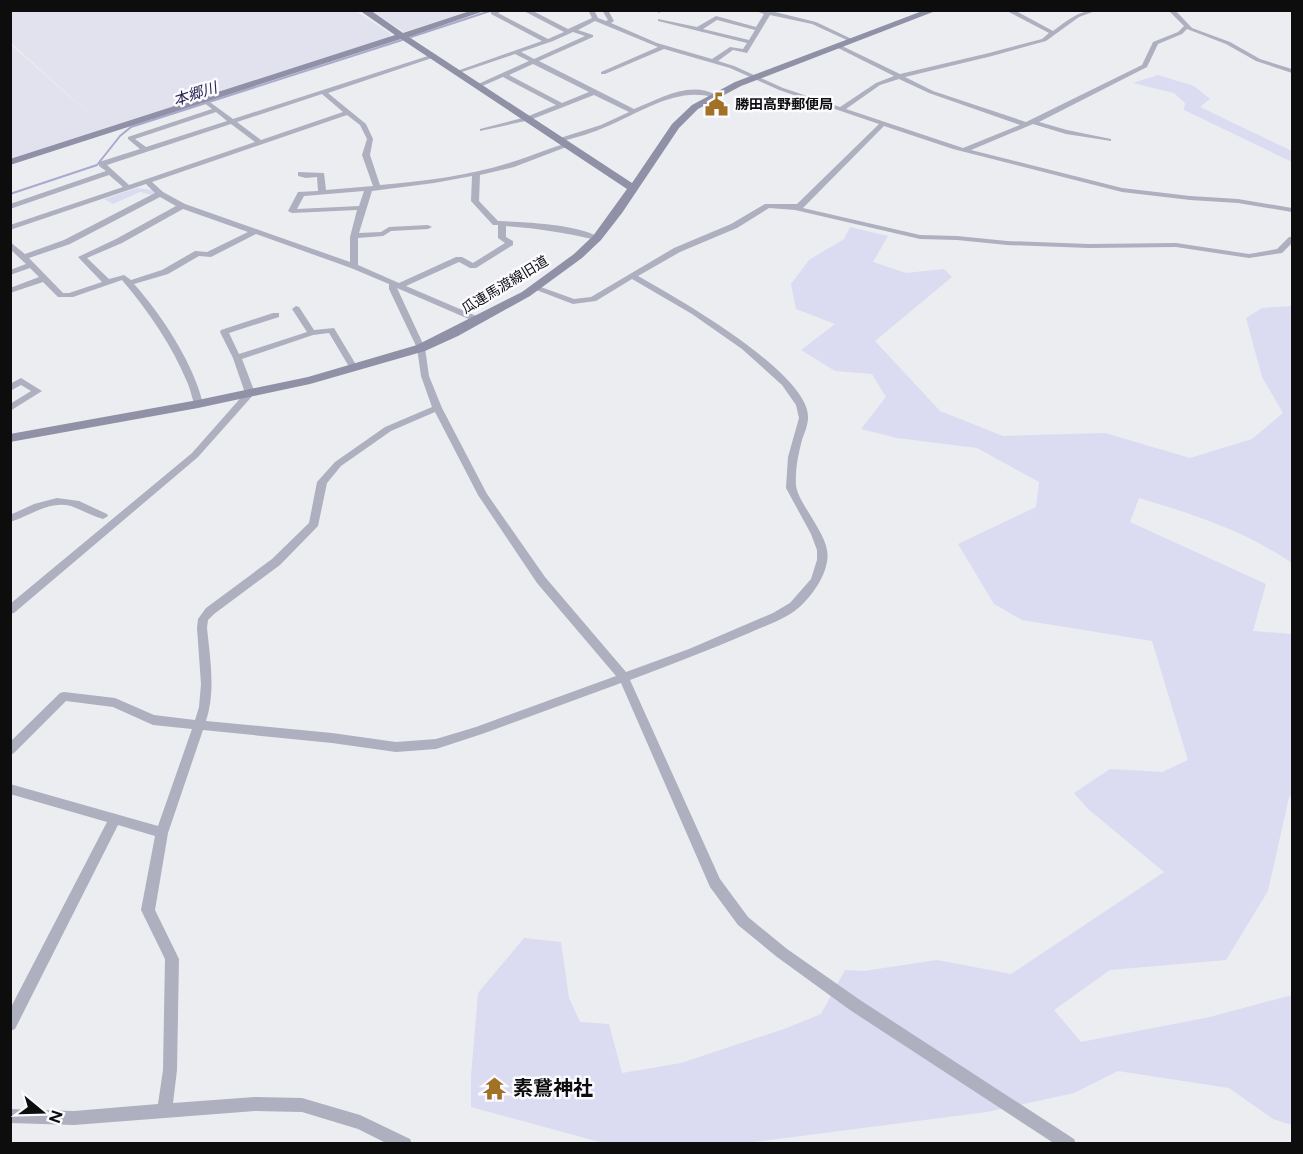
<svg xmlns="http://www.w3.org/2000/svg" width="1303" height="1154" font-family="Figtree,'Noto Sans JP',sans-serif">
<style>
.built{fill:#e2e2ee}
.green{fill:#dbdbf2}
.lines{fill:none;stroke-linecap:round;stroke-linejoin:round}
.stream{stroke:#a9a9cd;stroke-width:2}
.street{fill:#aeafbf;fill-rule:evenodd}
.secondary{fill:#9090a7;fill-rule:evenodd}
.labels{text-anchor:middle;dominant-baseline:central;stroke-width:5;stroke-linejoin:round;paint-order:stroke}
.far-poi-label{font-size:14px;font-weight:bold;fill:#0d0d0e;stroke:#fafaff;text-anchor:start}
.far-street-label{font-size:14px;fill:#0d0d0e;stroke:#fafaff}
.far-water-label{font-size:15px;font-style:italic;fill:#2b2755;stroke:#fafaff}
.near-poi-label{font-size:20px;font-weight:bold;fill:#0d0d0e;stroke:#fafaff;text-anchor:start}
</style>
<rect width="100%" height="100%" fill="#ecedf1"/>
<g class="built">
<path d="M 11,10 L 355,11 L 391,34 L 388,39 L 11,159 L 11,45 L 101,124 L 11,43 Z"/>
<path d="M 371,11 L 469,11 L 404,32 Z"/>
</g>
<g class="green">
<path d="M 1158,75 L 1194,86 L 1210,99 L 1200,107 L 1292,151 L 1292,162 L 1184,110 L 1185,103 L 1174,93 L 1133,83 Z"/>
<path d="M 137,188 L 153,190 L 156,196 L 140,192 L 113,204 L 104,199 Z"/>
<path d="M 850,227 L 888,236 L 873,262 L 906,273 L 944,269 L 952,277 L 875,341 L 940,411 L 1003,436 L 1105,433 L 1190,458 L 1252,439 L 1283,413 L 1262,377 L 1246,318 L 1262,308 L 1292,306 L 1292,563 C 1245,531 1193,514 1139,498 L 1130,522 L 1266,584 L 1253,631 L 1292,634 L 1292,794 L 1289,797 L 1268,891 L 1226,960 L 1110,970 L 1054,1010 L 1081,1042 L 1210,1017 L 1292,995 L 1292,1125 L 1273,1119 L 1229,1088 L 1118,1071 L 1074,1093 L 987,1112 L 738,1144 L 603,1143 L 471,1107 L 471,1076 L 478,993 L 524,938 L 561,942 L 569,998 L 580,1022 L 609,1024 L 622,1073 L 681,1063 L 784,1029 L 821,1014 L 845,970 L 864,971 L 937,960 L 1011,974 L 1164,872 L 1088,809 L 1074,793 L 1110,769 L 1162,772 L 1188,760 L 1152,641 L 1022,620 L 994,604 L 958,544 L 1036,507 L 1039,482 L 977,448 L 897,438 L 861,429 L 886,397 L 872,374 L 835,371 L 801,350 L 835,324 L 796,309 L 791,284 L 809,260 L 844,239 Z"/>
</g>
<g class="lines">
<g class="stream">
<path d="M 411,37 L 493,10"/>
<path d="M 10,194 L 97,165 L 120,136 L 131,127 L 402,40"/>
</g>
<g class="street">
<path d="M 495,10 L 505,10 L 498,13 L 548,39 L 564,32 L 522,10 L 531,10 L 568,29 L 592,18 L 588,10 L 594,10 L 598,18 L 606,21 L 608,20 L 602,10 L 608,10 L 614,21 L 611,23 L 657,43 L 712,59 L 730,47 L 743,49 L 747,43 L 658,21 L 658,19 L 697,27 L 716,16 L 756,27 L 764,14 L 753,10 L 776,10 L 775,12 L 816,22 L 856,41 L 851,42 L 812,24 L 770,15 L 747,53 L 733,50 L 718,61 L 734,66 L 783,88 L 840,107 L 876,83 L 894,76 L 836,47 L 836,45 L 840,45 L 900,74 L 989,53 L 1042,39 L 1049,33 L 1005,10 L 1014,10 L 1053,31 C 1068,20 1079,10 1098,10 L 1079,17 L 1046,41 L 992,56 L 905,77 L 933,91 L 1026,122 L 1142,65 L 1153,42 L 1178,32 L 1184,26 L 1168,10 L 1175,10 L 1192,28 L 1230,42 L 1260,59 L 1292,69 L 1292,73 L 1256,61 L 1226,44 L 1187,29 L 1182,34 L 1158,44 L 1147,67 L 1039,122 L 1067,130 L 1111,139 L 1111,141 L 1066,134 L 1033,124 L 971,150 L 1122,188 L 1190,196 L 1238,199 L 1292,208 L 1292,212 L 1238,203 L 1190,200 L 1122,192 L 953,149 L 884,126 L 803,208 L 920,235 L 957,236 L 1007,241 L 1089,244 L 1176,243 L 1249,254 L 1277,249 L 1289,237 L 1292,237 L 1292,243 L 1282,253 L 1249,258 L 1176,247 L 1089,248 L 1007,245 L 957,240 L 920,239 L 795,210 L 769,208 L 737,228 L 680,252 L 638,276 C 674,296 811,374 808,418 C 808,425 804,434 802,440 C 798,455 795,470 796,485 C 797,501 824,530 827,550 C 831,570 812,597 797,609 C 784,620 764,626 749,633 C 709,650 670,665 630,680 L 720,879 L 748,917 L 787,949 L 860,1000 L 1074,1139 L 1076,1144 L 1055,1144 L 850,1010 L 777,957 L 738,925 L 710,887 L 621,683 L 482,734 L 436,749 L 396,752 L 332,743 L 203,730 L 168,833 L 155,910 L 179,959 L 177,1070 L 173,1103 L 255,1097 L 302,1098 L 360,1115 L 410,1139 L 412,1144 L 388,1144 L 358,1129 L 302,1112 L 255,1111 L 74,1125 L 10,1123 L 10,1109 L 74,1111 L 158,1104 L 163,1070 L 165,959 L 141,910 L 155,836 L 118,825 L 15,1029 L 10,1031 L 10,1009 L 107,822 L 10,794 L 10,784 L 158,826 L 192,729 L 153,725 L 113,707 L 66,701 L 14,753 L 10,755 L 10,742 L 60,693 L 64,692 L 115,698 L 154,715 L 195,720 L 199,707 L 201,684 L 197,628 L 198,619 L 206,608 L 272,559 L 309,523 L 317,482 L 335,462 L 385,427 L 432,407 L 421,376 L 417,348 L 389,289 L 389,284 L 351,268 L 256,234 L 211,257 L 199,256 L 168,274 L 134,284 C 161,314 194,364 203,404 L 198,407 L 195,406 C 192,399 191,391 188,384 C 172,345 149,312 122,280 L 73,297 L 58,297 L 43,282 L 10,293 L 10,288 L 39,277 L 30,268 L 10,275 L 10,270 L 26,264 L 10,249 L 10,242 L 25,254 L 64,240 L 155,193 L 146,184 L 10,230 L 10,225 L 123,187 L 109,175 L 10,209 L 10,204 L 106,171 L 99,166 L 99,162 L 140,149 L 128,139 L 128,137 L 212,109 L 203,102 L 203,100 L 207,100 L 233,119 L 431,55 L 435,55 L 435,57 L 328,93 L 366,124 L 373,139 L 370,155 L 380,185 C 424,181 468,176 509,163 C 529,157 547,149 567,143 L 571,145 L 569,146 L 514,167 L 480,175 L 479,201 L 498,221 C 525,222 578,224 601,238 L 597,240 C 567,233 537,228 506,226 L 506,237 L 513,241 L 513,245 L 476,268 L 470,268 L 459,262 L 406,286 L 481,318 L 481,322 L 478,323 L 397,288 L 425,348 L 429,376 L 442,408 L 487,494 L 545,577 L 626,672 L 689,649 L 773,613 L 790,603 L 811,579 L 817,560 L 817,550 L 811,534 L 786,488 L 788,457 L 799,418 L 796,405 L 782,385 L 742,349 L 692,314 L 632,279 L 596,301 L 573,304 L 531,288 L 535,286 L 538,286 L 574,299 L 591,297 L 674,248 L 731,224 L 765,204 L 797,204 L 879,124 L 779,90 L 730,68 L 664,49 L 605,74 L 601,74 L 601,72 L 658,47 L 595,21 L 578,30 L 593,35 L 593,37 L 539,61 L 634,109 C 659,99 690,80 716,95 L 713,97 C 676,87 641,112 608,126 C 592,133 575,138 559,142 L 557,141 L 557,139 L 601,125 L 629,112 L 594,95 L 530,120 L 480,131 L 480,129 L 526,117 L 556,105 L 503,77 L 480,87 L 476,87 L 476,85 L 529,61 L 515,54 L 459,73 L 454,72 L 542,41 L 491,14 L 491,12 ZM 717,20 L 755,30 L 749,40 L 703,29 ZM 573,32 L 585,36 L 534,59 L 521,52 L 553,41 ZM 533,64 L 589,92 L 562,103 L 509,75 ZM 899,79 L 929,93 L 1020,125 L 963,148 L 846,109 L 880,85 ZM 322,94 L 343,112 L 261,140 L 237,122 ZM 216,112 L 227,121 L 146,147 L 135,139 ZM 347,115 L 360,125 L 367,139 L 362,155 L 373,186 L 326,190 L 324,173 L 298,172 L 298,176 L 306,178 L 317,177 L 318,191 L 298,192 L 288,211 L 292,213 L 357,210 L 350,237 L 350,262 L 185,204 L 163,192 L 152,182 ZM 231,124 L 255,142 L 129,185 L 107,165 ZM 472,176 L 471,201 L 493,225 L 498,225 L 498,238 L 505,243 L 473,263 L 462,257 L 456,257 L 399,283 L 358,265 L 358,238 L 383,236 L 391,231 L 428,229 L 432,227 L 428,225 L 389,227 L 381,232 L 359,233 L 372,191 L 434,183 ZM 364,191 L 359,206 L 297,209 L 304,196 ZM 160,197 L 176,206 L 116,239 L 78,257 L 102,282 L 69,293 L 63,293 L 29,258 L 70,244 ZM 183,209 L 248,232 L 207,252 L 195,251 L 162,270 L 131,280 L 124,275 L 109,279 L 87,258 L 122,243 ZM 435,412 L 478,495 L 537,583 L 616,676 L 476,727 L 436,739 L 396,742 L 332,733 L 206,721 C 216,690 210,659 207,628 L 208,620 L 214,614 L 280,565 L 318,526 L 327,483 L 341,466 L 391,431 Z"/>
<path d="M 663,10 L 659,13 L 656,11 L 656,10 Z"/>
<path d="M 296,306 L 299,307 L 314,330 L 334,328 L 358,368 L 357,370 L 351,370 L 329,333 L 313,335 L 242,359 L 255,393 L 198,457 L 14,613 L 10,614 L 10,604 L 192,453 L 245,393 L 233,358 L 220,332 L 221,330 L 273,313 L 279,313 L 279,317 L 229,333 L 239,354 L 307,332 L 292,309 Z"/>
<path d="M 21,378 L 42,391 L 10,411 L 10,404 L 31,391 L 21,385 L 10,391 L 10,384 Z"/>
<path d="M 57,498 L 79,501 L 107,514 L 108,516 L 103,519 C 92,516 82,510 71,506 C 49,500 30,516 10,522 L 10,515 L 34,504 Z"/>
</g>
<path class="secondary" d="M 359,10 L 370,10 L 403,33 L 473,10 L 487,10 L 409,37 L 632,183 L 672,124 L 692,105 L 735,82 L 925,10 L 938,10 L 741,86 L 698,109 L 679,128 L 622,213 L 601,240 L 582,258 L 530,296 L 458,336 L 425,351 L 310,384 L 198,408 L 10,442 L 10,434 L 198,400 L 308,377 L 417,345 L 522,292 L 574,254 L 593,236 L 627,189 L 401,39 L 10,165 L 10,159 L 395,35 Z"/>
</g>
<defs>
<symbol id="civic-bare" viewBox="-9 -9 18 18"><path d="M-.6-6.5H3V-4.5H.6V-3L4-1V1h2V6H-6V1h2V-1L-.6-3ZM-1.2 2.5V6h2.4V2.5Z" fill="#a17125" stroke="#fafaff" stroke-width="2.5" paint-order="stroke"/></symbol>
<symbol id="temple-bare" viewBox="-9 -9 18 18"><path d="M0-6L5-2H3V0L6.5 2.5H4V6H1.5V3h-3V6H-4V2.5H-6.5L-3 0V-2H-5Z" fill="#a17125" stroke="#fafaff" stroke-width="2.5" paint-order="stroke"/></symbol>
</defs>
<g fill-rule="evenodd">
<use href="#civic-bare" x="700" y="88" width="33" height="33"/>
<use href="#temple-bare" x="478" y="1072" width="33" height="33"/>
</g>
<g class="labels">
<g class="far-poi-label">
<text x="735" y="104">勝田高野郵便局</text>
</g>
<g class="far-street-label">
<text transform="translate(505 285) rotate(-31)">瓜連馬渡線旧道</text>
</g>
<g class="far-water-label">
<text transform="translate(195 94) rotate(-18)">本郷川</text>
</g>
<g class="near-poi-label">
<text x="513" y="1088">素鵞神社</text>
</g>
</g>
<rect width="1303" height="1154" fill="none" stroke="#0d0d0e" stroke-width="24"/>
<g transform="translate(42 1112) rotate(109)" stroke="#fafaff" stroke-width="4.5" paint-order="stroke">
<path d="M0-4.5L10 22L0 15L-10 22Z" fill="#0d0d0e"/>
<text y="-9" font-size="16" font-weight="bold" text-anchor="middle" fill="#0d0d0e">N</text>
</g>
</svg>
